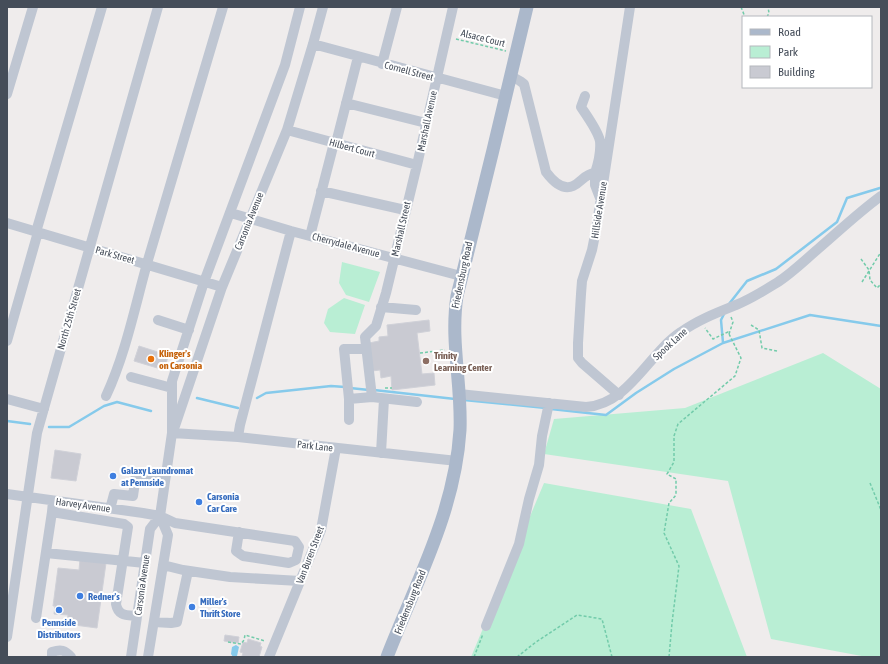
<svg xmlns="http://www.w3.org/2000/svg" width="888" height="664" font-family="'Asap Condensed',sans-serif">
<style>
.green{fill:#b9eed4}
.water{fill:#86caeb}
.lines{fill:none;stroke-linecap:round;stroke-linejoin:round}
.stream{stroke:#86caeb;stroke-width:2.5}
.building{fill:#c9cad2;stroke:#d0d1d8}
.path{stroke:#72cbaa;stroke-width:1.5;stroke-dasharray:3 2;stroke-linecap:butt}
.minor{stroke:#bfc6d2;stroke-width:10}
.major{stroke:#abb8cb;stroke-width:13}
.food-dot{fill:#e8710a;stroke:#fff;stroke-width:1.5}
.education-dot{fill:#8d6e63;stroke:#fff;stroke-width:1.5}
.shop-dot{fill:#3f7fe0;stroke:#fff;stroke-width:1.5}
.labels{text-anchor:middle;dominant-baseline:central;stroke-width:4;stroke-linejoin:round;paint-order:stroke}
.street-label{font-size:10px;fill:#454d59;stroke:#fff}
.food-label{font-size:10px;font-weight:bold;fill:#c56008;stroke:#fff;text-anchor:start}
.education-label{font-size:10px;font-weight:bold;fill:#785e54;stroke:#fff;text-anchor:start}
.shop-label{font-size:10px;font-weight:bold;fill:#366cbe;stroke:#fff;text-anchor:start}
</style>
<rect width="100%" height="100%" fill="#efecec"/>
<path class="green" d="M342,262L380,272L369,302L346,295L339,283Z
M344,298L365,305L355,334L330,332L324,323L328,309Z
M823,353L881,389V657H867L771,639L728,481L544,454L554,419L685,408Z
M544,483L691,509L747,657H471Z"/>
<path class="water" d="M236,645L239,647L237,656L233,657L231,654L232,647Z"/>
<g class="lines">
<path class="stream" d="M729,304L747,281L776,269L837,222L847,198L880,188
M723,343L810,315L881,326
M350,388L369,390
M374,390L455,399
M197,398L238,408
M257,398L266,393L331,386L345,387
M464,400L546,408
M551,409L606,415L636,393L674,369L723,343L721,320L724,314
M7,421L30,424
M49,427H69L104,406L117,402L151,411"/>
</g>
<path class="building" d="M429,320L430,331L417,333L422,374L434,373L435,385L392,390L391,376L381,378L380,370L372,371L369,343L379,341V337L388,336L387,325Z
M139,346L167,355L168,357L164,370L134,361Z
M55,450L81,454L76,481L51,478Z
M80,559L106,563L97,628L67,624L68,615L54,614L55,606H53L58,568L79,570Z
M225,635L239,637L238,643L224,641Z
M248,639L261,643L260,646L262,647L259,657H244L242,656L243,653L240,652L243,642L247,643Z"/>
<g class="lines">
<path class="path" d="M741,7L745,17
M767,17L769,13L768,7
M456,39L506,51
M861,259L869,270L870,280L877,288L881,284
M862,282L881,252
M751,325L759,330L762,348L777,351
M729,334L733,322L731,317
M420,353L445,350
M385,388H392
M870,483L881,510
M228,642L241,644L244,640L245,635L265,641
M474,657L483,634
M517,657L536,642L577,615L602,619L612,657
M669,657L672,623L679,566L664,533L669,503L676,495V479L667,474L674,462V436L678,424L735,376L741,358L728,332L713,339L705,328"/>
<path class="minor" d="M313,44L506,96
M382,64L397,7
M511,76L520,81L524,84L546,172C552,180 562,191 573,186C582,182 584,174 595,173V185L600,198
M7,94L33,7
M585,96L581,107C587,116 598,131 600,141C601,151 598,164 595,173
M346,103L426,123
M287,130L417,165
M336,143L358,57
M321,191L405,210
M231,213L291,231L461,276
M7,223L222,287
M36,232L102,7
M310,236L334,143
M381,307L416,310
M158,320L189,330
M7,341L38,232
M131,377L172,388
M459,394L586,407C629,404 648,354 681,332C698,320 716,313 736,305C751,299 765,290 778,282C793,272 805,260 818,249C839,231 859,212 881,196
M619,395L582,363L578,358V343L581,294L582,281L592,250L596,230L630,7
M106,396C126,353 135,306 148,260C173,176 198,91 223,7
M372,397L365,337L376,326L386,293L417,165L453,7
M7,399L44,409
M349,399L372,397L417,402
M349,420V399L344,349H366
M175,426L222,287L287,130L313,44L323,7
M172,433L238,437L457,461
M238,437L240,425L291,231
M381,453L384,399
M7,494L143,513L160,516L175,523L295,541L299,547L296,560L289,563L243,556L236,551L239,532
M53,501L52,512L124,524L128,527L116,604C118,616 126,615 137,616
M110,509L114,494L133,496L136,475H166
M46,553L145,563
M163,565L183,570L230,577L300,581
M36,618L52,512
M154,622L171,623L177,622L188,571
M486,626L519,544L529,499L539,465L542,436L549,403
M7,637L37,433L158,7
M52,657V652C61,649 65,650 71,657
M131,657L150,529L160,516L172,433V381L204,282L285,65L300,7
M148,657L168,535L160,516
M269,657L321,530L336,448"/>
<path class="major" d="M387,657C416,582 455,512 460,430C462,385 450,341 457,296L493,150L527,7"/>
</g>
<circle class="food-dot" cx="151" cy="359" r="4"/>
<circle class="education-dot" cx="426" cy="361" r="4"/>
<g class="shop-dot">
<circle cx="113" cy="476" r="4"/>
<circle cx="199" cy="502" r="4"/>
<circle cx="80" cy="596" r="4"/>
<circle cx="192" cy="607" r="4"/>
<circle cx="59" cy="610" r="4"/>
</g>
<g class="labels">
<g class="street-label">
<text transform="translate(483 38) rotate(14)">Alsace Court</text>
<text transform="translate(409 71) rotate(15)">Cornell Street</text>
<text transform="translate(427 121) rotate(-78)">Marshall Avenue</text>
<text transform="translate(352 148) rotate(15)">Hilbert Court</text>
<text transform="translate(599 210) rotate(-81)">Hillside Avenue</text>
<text transform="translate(249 221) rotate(-68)">Carsonia Avenue</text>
<text transform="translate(401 229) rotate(-77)">Marshall Street</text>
<text transform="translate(346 245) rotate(15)">Cherrydale Avenue</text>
<text transform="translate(115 255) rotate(16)">Park Street</text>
<text transform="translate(462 275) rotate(-78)">Friedensburg Road</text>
<text transform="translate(69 319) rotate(-74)">North 25th Street</text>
<text transform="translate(670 344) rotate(-42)">Spook Lane</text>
<text transform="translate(315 446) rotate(6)">Park Lane</text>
<text transform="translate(83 505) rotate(8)">Harvey Avenue</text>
<text transform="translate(310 555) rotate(-69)">Van Buren Street</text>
<text transform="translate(142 585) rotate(-82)">Carsonia Avenue</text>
<text transform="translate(410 602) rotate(-68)">Friedensburg Road</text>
</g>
<g class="food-label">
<text x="159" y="353">Klinger's<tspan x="159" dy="12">on Carsonia</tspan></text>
</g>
<g class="education-label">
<text x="434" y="355">Trinity<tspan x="434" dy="12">Learning Center</tspan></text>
</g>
<g class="shop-label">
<text x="121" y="470">Galaxy Laundromat<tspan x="121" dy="12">at Pennside</tspan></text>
<text x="207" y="496">Carsonia<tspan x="207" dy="12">Car Care</tspan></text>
<text x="88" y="596">Redner's</text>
<text x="200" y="601">Miller's<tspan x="200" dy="12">Thrift Store</tspan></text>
<text x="59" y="622" text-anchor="middle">Pennside<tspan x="59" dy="12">Distributors</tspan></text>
</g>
</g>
<rect width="888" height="664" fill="none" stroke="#454d59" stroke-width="16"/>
<rect x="742" y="16" width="130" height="72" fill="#ffffff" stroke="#b5b8bd"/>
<rect x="750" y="29" width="20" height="6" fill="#abb8cb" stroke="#b5b8bd"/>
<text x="778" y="36" font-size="12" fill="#454d59">Road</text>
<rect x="750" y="46" width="20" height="12" fill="#b9eed4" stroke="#b5b8bd"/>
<text x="778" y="56" font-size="12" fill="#454d59">Park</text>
<rect x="750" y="66" width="20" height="12" fill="#c9cad2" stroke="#b5b8bd"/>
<text x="778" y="76" font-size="12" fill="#454d59">Building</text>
</svg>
